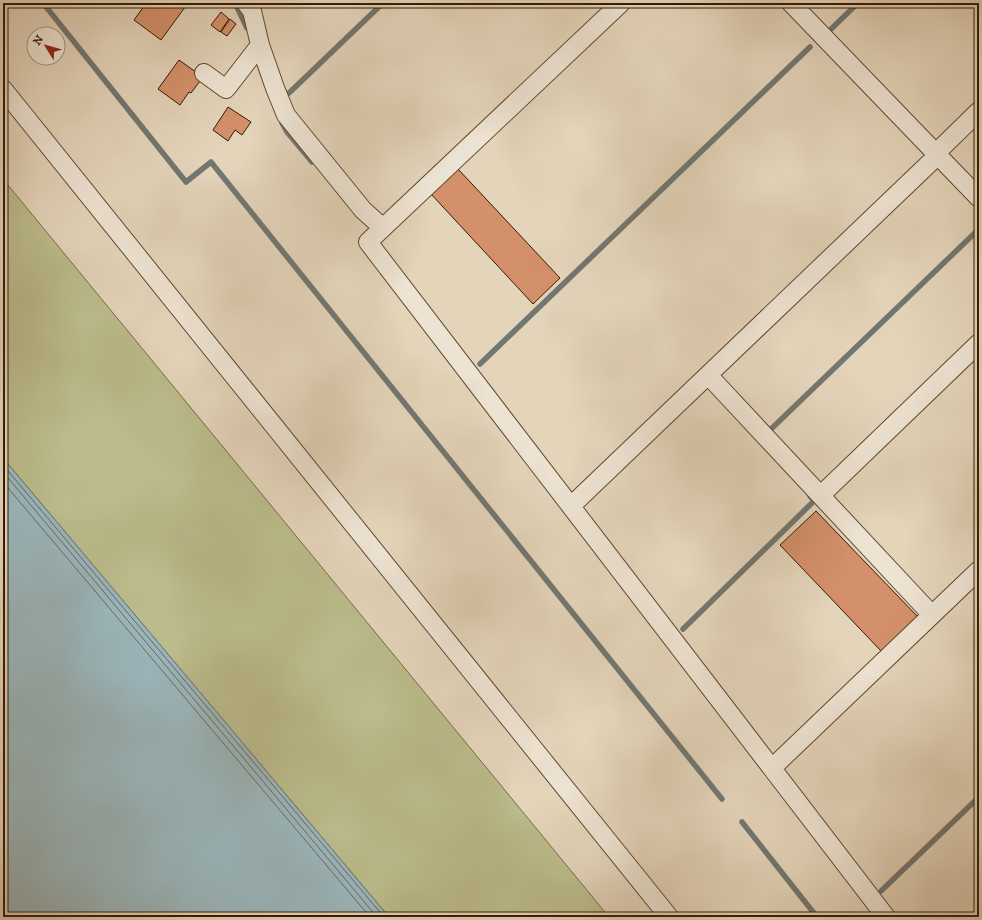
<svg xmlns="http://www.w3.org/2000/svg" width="982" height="920" font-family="'IM FELL DW Pica',serif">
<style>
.green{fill:#bbbb8b;stroke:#786a47}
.water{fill:#9ab5ba;stroke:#727771}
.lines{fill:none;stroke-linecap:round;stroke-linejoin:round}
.shore{stroke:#68685e;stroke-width:1}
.stream{stroke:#727771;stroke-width:5.5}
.building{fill:#d4906b;stroke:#351a03}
.minor-casing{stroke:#614831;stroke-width:20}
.minor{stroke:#ede3d2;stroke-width:18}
</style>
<rect width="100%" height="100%" fill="#e4d4ba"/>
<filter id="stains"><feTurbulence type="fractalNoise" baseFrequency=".005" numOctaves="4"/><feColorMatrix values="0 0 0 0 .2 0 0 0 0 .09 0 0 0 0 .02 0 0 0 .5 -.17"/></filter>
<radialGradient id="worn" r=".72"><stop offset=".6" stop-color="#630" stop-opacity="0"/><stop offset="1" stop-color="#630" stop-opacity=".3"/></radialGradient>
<path class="green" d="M3,179L609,917H389L3,458Z"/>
<path class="water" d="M3,458L389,917H3Z"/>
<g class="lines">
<path class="shore" d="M3,465L384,917
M3,472L377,917
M3,482L370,917"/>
<path class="stream" d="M43,3L186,182L211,162L722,799
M235,3L247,28
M829,31L858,3
M289,93L383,3
M282,123L287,132L312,162
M480,364L810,47
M769,431L979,229
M683,629L814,501L810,496
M742,822L817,917
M881,891L979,797"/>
</g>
<path class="building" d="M149,3H188L161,40L134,20L144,6L146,7Z
M221,12L229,19L220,32L211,25Z
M230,19L236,24L227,36L221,32Z
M179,60L203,77L191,93L189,92L180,105L158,89Z
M228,107L251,122L242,135L235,130L228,141L213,130Z
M458,169L560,278L533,304L431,194Z
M816,511L918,617L882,652L780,545Z"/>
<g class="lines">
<g class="minor-casing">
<path id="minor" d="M246,3L252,11L260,45L275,88L286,115L363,210L383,228
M621,3L368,242L886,917
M791,3L979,198
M204,73L226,89L260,45
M3,89L669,917
M936,153L979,111
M708,375L932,615
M821,495L979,343
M571,506L938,155
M772,768L979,570"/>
</g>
<use href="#minor" class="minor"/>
</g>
<rect width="982" height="920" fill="none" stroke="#e4d4ba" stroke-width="16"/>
<rect x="4" y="4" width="974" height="912" fill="none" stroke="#351a03" stroke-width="2"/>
<rect x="8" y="8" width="966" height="904" fill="none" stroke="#351a03"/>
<g transform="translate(46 46) rotate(307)"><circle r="19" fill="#ede3d2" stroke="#a3937f"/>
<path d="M0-3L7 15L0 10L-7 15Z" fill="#8f2418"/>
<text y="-6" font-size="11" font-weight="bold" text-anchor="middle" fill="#351a03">N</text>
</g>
<rect width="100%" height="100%" filter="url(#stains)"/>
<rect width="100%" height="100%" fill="url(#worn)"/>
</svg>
